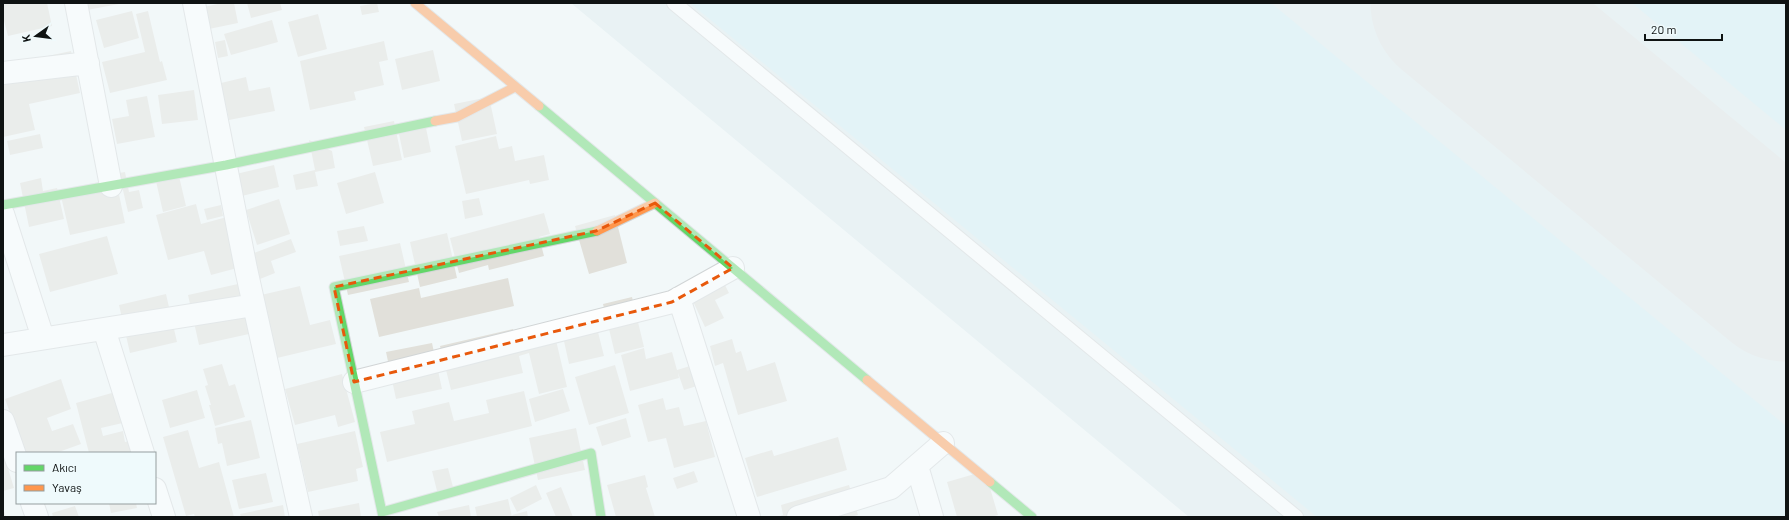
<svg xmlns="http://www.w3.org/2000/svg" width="1789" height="520" font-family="Barlow,sans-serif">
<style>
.built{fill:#ddebed}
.green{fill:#d1eef3}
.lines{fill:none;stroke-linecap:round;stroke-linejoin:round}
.runway{stroke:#dee2e2;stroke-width:173}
.building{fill:#e1e0da}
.lane-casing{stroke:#d1d5d6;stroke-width:16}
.street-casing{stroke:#d1d5d6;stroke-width:24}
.fast-casing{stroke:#d1d5d6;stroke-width:11}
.slow-casing{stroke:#d1d5d6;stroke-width:11}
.lane{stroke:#fdfefe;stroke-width:14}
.street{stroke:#fdfefe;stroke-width:22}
.fast{stroke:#63d668;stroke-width:9}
.slow{stroke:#ff974d;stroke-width:9}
.marked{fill:none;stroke:#e8590c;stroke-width:3;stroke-dasharray:8 5;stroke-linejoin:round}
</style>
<rect width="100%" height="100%" fill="#f2f8f9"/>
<path class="built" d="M571,3H1786V517H1189Z"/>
<path class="green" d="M690,3H1271L1786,426V517H1317Z
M1632,3H1786V130Z"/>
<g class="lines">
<path class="runway" d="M1457,3L1786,275"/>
</g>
<path class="building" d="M3,3H47L52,26L8,36L3,17Z
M86,3H119V4L87,10Z
M222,3H234L238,23L209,29L204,7Z
M247,3H280L282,10L251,18Z
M377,3L379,12L362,15L360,6Z
M132,11L139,38L104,48L96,20Z
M148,11L160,62L162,61L167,80L110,93L102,62L145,52L136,14Z
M318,14L327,49L298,57L288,22Z
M272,20L278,42L231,55L224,34Z
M225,40L228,56L218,58L215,42Z
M384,41L388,60L379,62L384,85L354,92L356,100L310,110L300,61Z
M433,50L440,81L402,90L395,59Z
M71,51L80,93L29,104L35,130L3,137V68L20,62Z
M246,77L249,91L270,87L275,111L229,120L221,83Z
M194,90L198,120L162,124L158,95Z
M147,96L155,137L117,144L112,119L129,116L126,100Z
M489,97L497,134L462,141L454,104Z
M394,121L402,160L373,166L364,127Z
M426,128L431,152L404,158L399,134Z
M40,134L43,148L10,155L7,141Z
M496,136L499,149L512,146L515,161L544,155L549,180L530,184L529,180L466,194L455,146Z
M309,140L332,151L335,168L315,172L318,186L296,190L293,175L315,170Z
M274,165L279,187L242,196L236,174Z
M125,172L129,192L139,190L143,208L128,212L119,173Z
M178,172L186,206L163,212L155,177Z
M375,172L384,203L346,214L337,183Z
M41,178L43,191L57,188L64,219L29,227L20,183Z
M116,180L125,223L70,235L60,192Z
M479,198L483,215L465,219L462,201Z
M279,199L290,234L257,245L246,210Z
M196,204L201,224L227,217L241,267L211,275L204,251L168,260L156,215Z
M221,205L223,216L207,220L204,209Z
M544,213L550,234L539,237L544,256L489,270L488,265L459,273L450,238Z
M615,215L627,263L589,274L575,226Z
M364,226L368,241L340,246L337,231Z
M447,233L457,278L420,287L410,242Z
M107,236L118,274L50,292L39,254Z
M291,239L296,252L271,261L275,273L260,279L251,254Z
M400,243L409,282L348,295L339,256Z
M508,278L514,306L379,337L370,299L419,288L421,298Z
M722,279L729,293L715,300L724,318L705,327L690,295Z
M238,284L249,334L199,345L188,295Z
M300,286L310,325L330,320L336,344L277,358L261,295Z
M166,294L177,342L130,353L119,305Z
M632,297L644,347L615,354L603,304Z
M594,316L604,356L569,364L560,323Z
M513,329L517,345L555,336L567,387L539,394L529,353L519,356L523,373L451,390L440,346Z
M732,339L736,353L741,351L747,371L775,362L787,401L738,415L723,363L715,366L710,346Z
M432,343L442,389L396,399L386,352Z
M644,348L646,359L672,352L677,370L690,366L697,386L684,390L678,373L679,378L630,391L621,355Z
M222,364L229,386L235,384L245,417L215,426L209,405H211L205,386L208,385L203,369Z
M615,365L629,413L589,425L575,377Z
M342,374L355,422L338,427L335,415L295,425L285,389Z
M61,379L71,409L47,418L52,431L73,424L81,444L56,453H23L24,451L5,399Z
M563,389L570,411L535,422L529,399Z
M197,390L205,418L170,428L162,400Z
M119,391L127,422L101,428L103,436L123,431L125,442L140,438L144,453H89L76,403Z
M524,391L532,426L387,462L380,432L415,424L412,411L449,402L454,421L489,413L486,400Z
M663,398L666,410L679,407L684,426L706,421L715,457L674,468L666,438L648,442L638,405Z
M626,418L631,437L602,446L596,427Z
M251,420L260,458L227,466L222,443L218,444L215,428Z
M576,428L585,470L538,480L529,438Z
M188,430L199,468L219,462L234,517H195L194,514L186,516L163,437Z
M355,431L363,467L356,469L358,481L308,492L297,444Z
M838,437L847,470L757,497L745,458L772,450L774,456Z
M3,452L14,488L3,491Z
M448,468L453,487L437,491L432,471Z
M694,471L698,482L677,489L673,478Z
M985,471L998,515L991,517H957L947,482Z
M266,473L273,502L239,509L232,480Z
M645,475L648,487L646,488L655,517H616L607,485Z
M536,485L542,499L517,512L510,498Z
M849,485L858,515L851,517H777L783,515L781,505Z
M561,487L573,517H556L546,493Z
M508,499L512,517H477L475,507Z
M109,503H136L137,508L111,513Z
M359,503L361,517H319L318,511Z
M283,505L285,517H241L240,514Z
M469,505L471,517H439L437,512Z
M75,506L79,517H53L52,513Z
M3,508L6,517H3Z
M527,511L528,517H513L512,515Z"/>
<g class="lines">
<g class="lane-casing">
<path id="lane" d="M674,3L1296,517"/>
</g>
<g class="street-casing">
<path id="street" d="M76,3L111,186
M194,3L246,269L301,517
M3,73L88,63
M3,214L43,338
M679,298L749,517
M104,329L143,453
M3,345L254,305
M354,382L672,302L733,268
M3,421L17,461
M917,466L932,517
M155,489L164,517
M32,503L37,517
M798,517L891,488L943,443"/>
</g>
<g class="fast-casing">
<path id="fast" d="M539,106L867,380
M3,205L226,165L435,121
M990,482L1032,517
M382,512L591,453L601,517
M383,517L334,287L597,231"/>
</g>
<g class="slow-casing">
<path id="slow" d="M415,3L539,106
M435,121L457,117L515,87
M597,231L655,203
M867,380L990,482"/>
</g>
<use href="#lane" class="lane"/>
<use href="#street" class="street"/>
<use href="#fast" class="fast"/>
<use href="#slow" class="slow"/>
</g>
<path d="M0 0H1789V520H0ZM655,203L733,268L672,302L354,382L334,287L596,231Z" fill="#f2f8f9" fill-opacity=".55" fill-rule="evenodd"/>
<path class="marked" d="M655,203L733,268L672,302L354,382L334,287L596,231Z"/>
<rect width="1789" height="520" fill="none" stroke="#0f1313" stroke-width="8"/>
<rect x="16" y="452" width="140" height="52" fill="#effafc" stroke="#959e9f"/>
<rect x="24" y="465" width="20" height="6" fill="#63d668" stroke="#959e9f"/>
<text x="52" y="472" font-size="12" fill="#0f1313">Akıcı</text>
<rect x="24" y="485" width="20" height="6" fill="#ff974d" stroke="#959e9f"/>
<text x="52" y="492" font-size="12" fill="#0f1313">Yavaş</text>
<g transform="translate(36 36) rotate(256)" stroke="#effafc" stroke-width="3" paint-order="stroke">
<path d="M0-3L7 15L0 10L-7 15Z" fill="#0f1313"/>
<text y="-6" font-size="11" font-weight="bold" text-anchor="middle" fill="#0f1313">K</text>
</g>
<path d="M1645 34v6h77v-6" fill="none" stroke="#0f1313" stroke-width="2"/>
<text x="1651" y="34" font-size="12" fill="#0f1313" stroke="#effafc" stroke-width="3" paint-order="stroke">20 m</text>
</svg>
